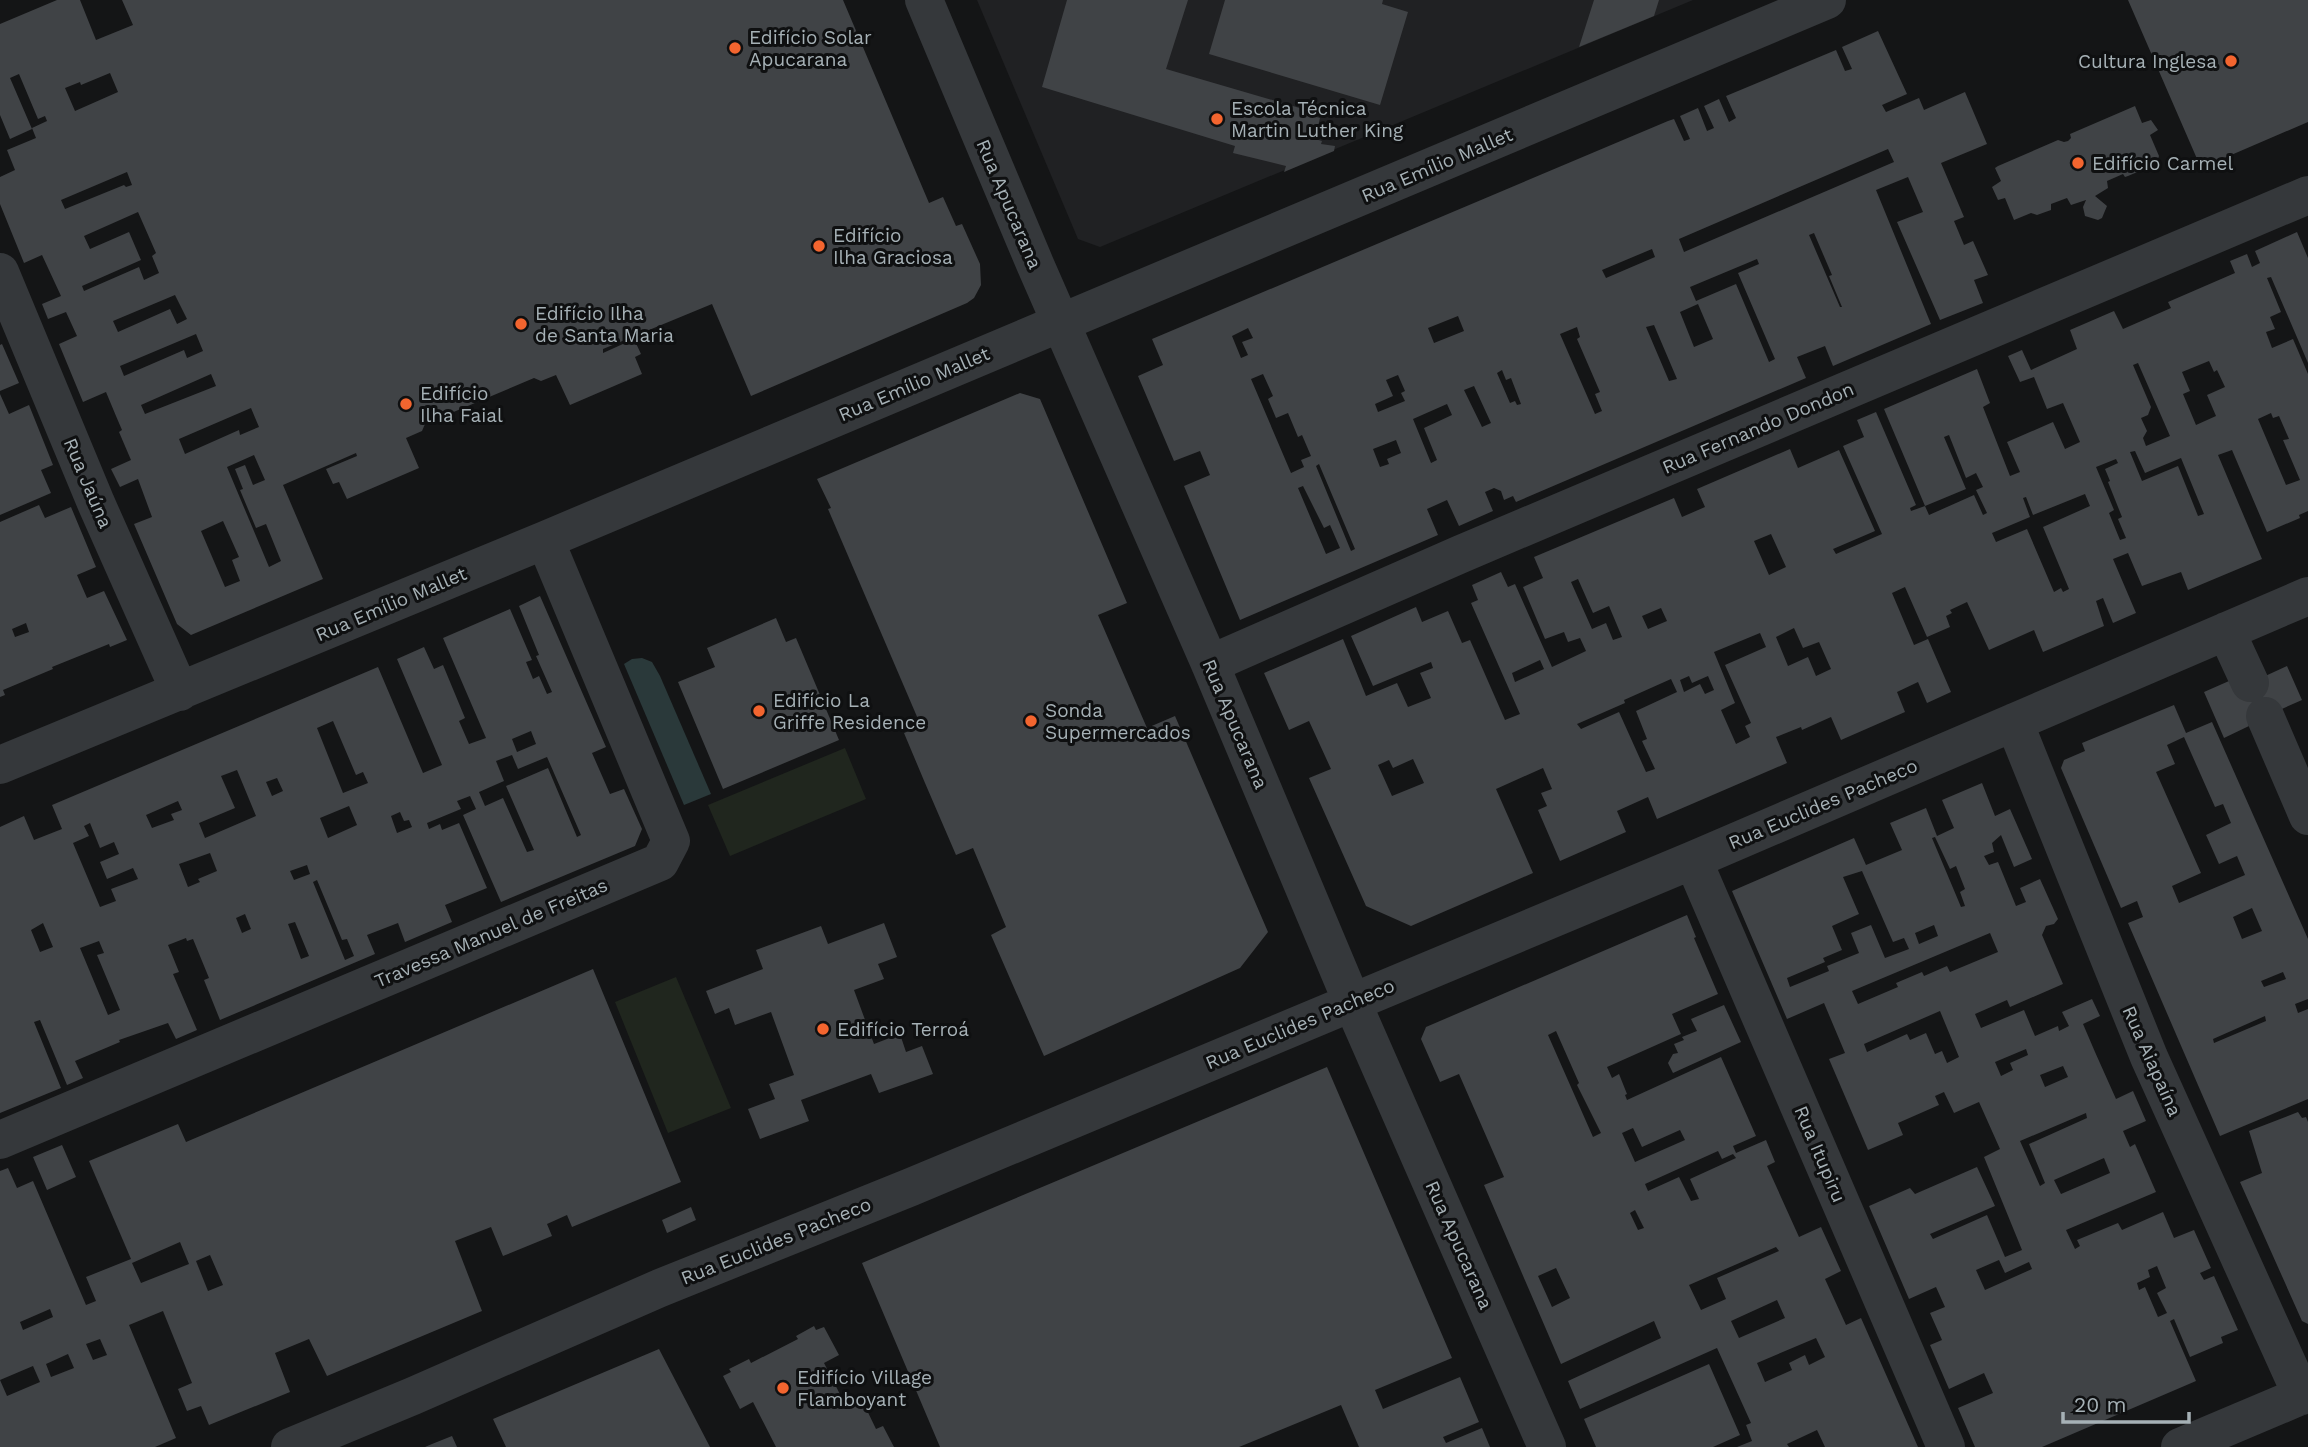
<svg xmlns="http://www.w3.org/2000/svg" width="2308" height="1447" font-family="'Work Sans',sans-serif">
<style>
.built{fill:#202123}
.green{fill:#20261e}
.water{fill:#2a393a}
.building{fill:#404346;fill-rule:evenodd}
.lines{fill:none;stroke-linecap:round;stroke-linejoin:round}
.minor{stroke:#35383b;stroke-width:38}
.poi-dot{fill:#f3652f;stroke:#0f1011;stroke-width:2.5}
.labels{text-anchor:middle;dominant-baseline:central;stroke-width:6;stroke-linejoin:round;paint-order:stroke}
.poi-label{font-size:19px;fill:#a6b1b6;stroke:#0f1011;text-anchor:start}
.street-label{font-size:19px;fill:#a6b1b6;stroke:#0f1011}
</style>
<rect width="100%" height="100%" fill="#141516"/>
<path class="built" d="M977,0H1693L1100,247L1078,239Z"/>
<path class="green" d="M845,748L866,799L730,856L708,805Z
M676,977L731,1108L668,1133L615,1002Z"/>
<path class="water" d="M642,658L652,662L660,676L711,794L684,805L624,664L632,659Z"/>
<path class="building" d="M57,0H80L96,40L133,25L122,0H843L929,203L943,197L956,226L962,224L980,264L981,285L974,298L967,303L751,396L712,304L603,349V353L634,339L641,354L635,357L642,374L570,405L556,375L541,381L534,378L425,424L422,431L406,438L419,468L347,499L339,482L333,484L326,469L357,456L356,453L283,485L323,579L191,635L177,624L134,524L152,517L138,479L120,487L111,469L131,460L119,432L122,430L116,416L106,392L83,402L59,344L77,336L66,312L48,319L42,304L61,296L42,255L24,263L0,204V177L15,170L7,150L36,138L32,128L47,121L45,116L38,119L19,74L10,78L32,129L10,139L0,115V24ZM110,73L118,92L75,111L65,88L80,82L81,85ZM127,172L132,185L126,187L124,185L65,209L61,200ZM138,212L156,253L152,256L159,273L144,280L139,267L84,291L82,286L141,260L129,232L90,249L84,236ZM175,295L187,319L177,324L170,309L118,332L113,321ZM196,334L203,351L187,358L184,350L124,376L120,366ZM211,374L216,386L145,414L141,405ZM251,408L259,427L240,435L239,430L185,454L179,439ZM254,455L265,480L253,485L245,465L235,469L243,489L240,490L256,528L266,524L281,561L269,567L227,467ZM223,521L239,557L232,560L240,581L225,587L201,531Z
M1067,0H1188L1166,69L1303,109L1302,113L1320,118L1315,139L1322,141L1321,144L1335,146L1334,151L1284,172L1286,166L1233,153L1235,146L1042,87Z
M1225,0H1383L1382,4L1408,12L1380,105L1209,54Z
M1594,0H1659L1654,16L1579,47Z
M2128,0H2308V122L2201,168Z
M1878,31L1907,94L1882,105L1886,112L1919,98L1924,110L1965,92L1987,144L1941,163L1964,217L1954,221L1964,245L1973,241L1988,275L1974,280L1983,303L1940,320L1897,222L1923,212L1908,177L1876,190L1931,324L1833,366L1825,346L1797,357L1806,378L1516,502L1513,496L1504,500L1501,491L1494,488L1485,492L1493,511L1459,526L1447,500L1427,509L1438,535L1240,620L1184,486L1210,475L1200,451L1174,461L1138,376L1163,365L1152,339L1668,121L1674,119L1684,141L1690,139L1680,116L1698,108L1707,131L1714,128L1704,106L1719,99L1729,122L1736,118L1726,96L1836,50L1845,71L1852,69L1842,47ZM1888,149L1894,162L1684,252L1679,239ZM1814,233L1832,275L1829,276L1842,307H1840L1809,235ZM1652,249L1655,257L1606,278L1602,270ZM1757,259L1759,264L1738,273L1775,359L1769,362L1736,284L1696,301L1690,287ZM1698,304L1713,339L1694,347L1680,312ZM1458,316L1464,331L1434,343L1428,328ZM1654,325L1677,379L1669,381L1646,327ZM1577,327L1580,337L1577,339L1600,392L1595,394L1602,411L1595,414L1560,334ZM1248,328L1253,338L1242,342L1248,355L1241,358L1232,336ZM1502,370L1506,380L1511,378L1521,404L1517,405L1515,401L1510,403L1497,373ZM1263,374L1273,396L1268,399L1276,418L1288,413L1298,437L1302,435L1311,456L1301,460L1304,467L1291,473L1251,379ZM1398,375L1405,391L1401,393L1405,401L1378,412L1375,404L1393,396L1386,380ZM1474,386L1491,423L1482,427L1464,390ZM1447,404L1452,415L1424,428L1437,460L1431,463L1413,419ZM1396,440L1401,453L1387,459L1389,464L1380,467L1373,449ZM1319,464L1355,549L1351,551L1316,466ZM1303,486L1324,528L1330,525L1340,548L1326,554L1298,488Z
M2135,106L2142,123L2151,120L2158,130L2150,135L2159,156L2158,159L2141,166L2142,170L2128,176L2125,177L2123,174L2107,181L2108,188L2095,196L2107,206L2102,218L2098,220L2085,216L2083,207L2086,200L2071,205L2067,198L2051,204V210L2037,215L2031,213L2014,220L2005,198L1998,200L1992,187L2001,181L1995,168L1998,166L2058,140L2064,142L2068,141L2071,138L2070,134Z
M2297,232L2308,258V363L2271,277L2267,278L2281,312L2270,317L2275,329L2266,332L2272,348L2293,339L2308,374V511L2299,515L2300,518L2267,532L2232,450L2218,455L2262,559L2188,590L2181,572L2142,586L2128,553L2113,559L2136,613L2113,623L2103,598L2096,601L2104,626L2043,652L2034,630L1989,650L1967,602L1950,610L1952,613L1946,616L1950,627L1927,637L1905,587L1892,593L1914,645L1928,639L1951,692L1927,703L1918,682L1897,692L1905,712L1841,740L1831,717L1802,730L1801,727L1776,737L1787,763L1657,819L1648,797L1617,811L1626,832L1560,861L1538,810L1547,806L1541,793L1552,789L1543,768L1496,789L1533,873L1411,926L1366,906L1309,778L1331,769L1309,721L1289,730L1264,673L1343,639L1366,696L1397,683L1408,707L1431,698L1420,673L1433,668L1431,662L1373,686L1351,636L1416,607L1422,622L1448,611L1462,643L1470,640L1505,720L1520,714L1471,603L1478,600L1472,585L1501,572L1508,587L1515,584L1552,667L1586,651L1580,638L1568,642L1564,632L1545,639L1523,587L1543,578L1534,557L1674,498L1682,517L1705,507L1697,489L1790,449L1798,468L1839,450L1875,531L1833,549L1836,554L1882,534L1843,446L1864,437L1857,420L1876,412L1916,505L1910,508L1911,511L1925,506L1929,515L1974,495L1983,515L1987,513L1976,490L1983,487L1976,473L1966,478L1949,435L1944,437L1966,489L1925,506L1884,409L1977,369L1990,403L1983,407L2010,476L2020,472L2007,442L2053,422L2065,449L2080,442L2063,403L2047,409L2034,377L2020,382L2008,356L2022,350L2031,370L2077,349L2070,330L2114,311L2123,329L2171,308L2168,302L2235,273L2230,261L2247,254L2252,267L2260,263L2255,251ZM2209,361L2214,372L2217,370L2225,387L2207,395L2216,416L2196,425L2183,394L2190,391L2182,372ZM2138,363L2170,436L2146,446L2143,438L2147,431L2141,418L2148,415L2151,407L2133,365ZM2271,413L2273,418L2279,416L2289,439L2283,440L2300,480L2286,485L2258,419ZM2135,451L2145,473L2181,458L2204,514L2198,516L2178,466L2142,481L2130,452ZM2116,459L2118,463L2105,469L2110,481L2108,482L2122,517L2118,519L2126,538L2120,540L2109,513L2114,510L2096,467ZM2085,494L2090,506L2043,527L2069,589L2063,592L2061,588L2054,592L2027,529L1996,542L1992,533L2030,517L2023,498L2026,497L2033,515ZM1771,534L1786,567L1769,575L1754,541ZM1578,579L1593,613L1609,606L1622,637L1613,640L1606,623L1592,629L1571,582ZM1661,608L1667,621L1648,629L1642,616ZM1794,628L1803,648L1819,642L1831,669L1816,676L1808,657L1788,666L1776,637ZM1760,633L1766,647L1725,665L1751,723L1745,726L1750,737L1736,744L1721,710L1735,703L1714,652ZM1540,660L1544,669L1515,682L1512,673ZM1689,676L1692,683L1708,676L1714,690L1705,694L1700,684L1684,692L1680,680ZM1671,679L1677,692L1636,711L1647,739L1642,741L1655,769L1646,772L1619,712L1581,729L1577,724L1625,703L1624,700ZM1413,759L1424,783L1392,796L1378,765L1389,760L1393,768Z
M2,344L19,383L0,391V345Z
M1020,393L1040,399L1127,603L1098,615L1147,728L1175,716L1268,932L1240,968L1044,1056L991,935L1006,927L973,848L956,855L925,783L904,733L921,726L828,509L831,508L817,479Z
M0,394L9,414L29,405L53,465L41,470L51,493L0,515Z
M39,505L45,518L71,507L96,567L77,575L87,598L104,591L127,640L110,647L109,644L52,667L53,669L3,690L5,695L0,697V522ZM26,623L29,632L15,637L12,629Z
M540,596L606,747L592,753L610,794L624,789L642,829L635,846L501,902L463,815L476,809L470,796L457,801L461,809L427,823L429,829L440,824L442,830L459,823L487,888L445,905L452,922L405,942L398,923L367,935L375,954L220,1020L204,980L209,978L193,939L187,941L186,938L168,945L179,972L173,974L197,1030L176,1039L168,1023L119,1040L120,1042L75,1061L83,1078L67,1085L40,1020L34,1022L61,1088L0,1113V827L24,816L34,840L62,829L52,805L378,667L423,773L442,765L397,659L424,647L434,669L443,665L465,718L459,721L469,744L486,738L443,638L510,609L532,660L526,662L533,679L539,676L547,694L552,692L536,656L539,655L519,606ZM333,721L356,775L363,772L368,783L343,793L317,728ZM531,731L536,744L517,752L512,739ZM512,755L518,769L547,757L581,835L577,837L548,768L506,786L534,850L527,852L503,798L485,806L479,792L504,781L496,761ZM237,770L256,816L205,838L199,823L235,808L221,776ZM277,778L283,791L272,796L266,782ZM178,801L182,810L171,814L174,820L152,828L146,815ZM349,806L357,825L328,838L320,818ZM400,812L404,821L409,820L412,827L397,833L391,816ZM90,823L100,848L114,842L119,854L100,862L107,879L133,868L138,879L111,889L116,901L100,907L73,843L89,836L84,826ZM210,853L217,871L198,879L200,882L188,887L179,864ZM307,865L310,874L294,880L290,871ZM317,880L342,940L347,939L354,956L345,960L313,882ZM245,914L251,929L242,933L236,918ZM295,922L309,956L301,959L288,924ZM43,923L53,947L40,952L31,930ZM99,941L104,953L97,955L120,1010L108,1015L80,948Z
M776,618L786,642L796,638L839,740L723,789L678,682L715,667L707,648Z
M2287,666L2302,700L2248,724L2249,726L2224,738L2204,692L2229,681L2250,683Z
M2174,705L2186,733L2212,722L2308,939V999L2295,1004L2298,1013L2308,1009V1099L2220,1136L2128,923L2143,917L2137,901L2121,908L2061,768L2064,760L2085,751L2082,743ZM2184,737L2215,807L2223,804L2231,823L2206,835L2219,864L2237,856L2245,875L2179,903L2172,886L2201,873L2156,772L2175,764L2167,745ZM2252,908L2262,931L2242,939L2233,917ZM2283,972L2286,979L2264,987L2261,981ZM2265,1016L2266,1021L2214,1043L2213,1039Z
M1982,783L1995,816L2010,809L2032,859L2014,867L2001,835L1992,843L1994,852L1984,856L1989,865L1998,862L2016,906L2026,902L2020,888L2040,879L2058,919L2054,924L2046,926L2042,935L2063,984L2010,1007L2007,1000L1975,1014L1981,1028L2024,1010L2035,1036L2058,1026L2059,1031L2069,1026L2062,1012L2092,999L2100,1016L2083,1024L2095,1052L2116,1099L2133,1091L2146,1121L2123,1131L2130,1147L2135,1144L2156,1192L2066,1230L2075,1249L2080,1246L2077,1240L2118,1223L2122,1230L2163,1212L2174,1238L2194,1230L2211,1268L2200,1273L2204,1280L2214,1276L2238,1330L2221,1337L2223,1343L2190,1357L2174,1319L2170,1321L2196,1381L2042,1447H1975L1958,1408L1993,1393L1984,1373L1949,1389L1930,1345L1942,1340L1930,1313L1945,1307L1936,1287L1909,1299L1869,1206L1910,1188L1915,1194L1977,1167L1995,1206L1930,1234L1933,1239L1987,1215L2005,1257L2022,1250L1984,1157L2000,1149L1979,1102L1954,1113L1944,1092L1935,1096L1939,1105L1898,1123L1903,1135L1868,1150L1829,1059L1845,1053L1824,1003L1787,1019L1732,891L1854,838L1866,865L1902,850L1890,823L1926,808L1937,836L1954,828L1942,800ZM1935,837L1950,869L1956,866L1965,889L1960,892L1965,906L1961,907L1932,838ZM1862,871L1893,942L1904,938L1909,949L1885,958L1871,925L1851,933L1859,953L1827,966L1829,971L1790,987L1787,978L1825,962L1823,958L1842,950L1832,926L1859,914L1843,877ZM1934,925L1938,936L1919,944L1915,933ZM1990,933L1998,952L1950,972L1947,966L1924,976L1922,972L1896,983L1898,987L1858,1004L1852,991ZM1940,1011L1959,1057L1947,1063L1942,1051L1935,1054L1926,1033L1910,1040L1907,1034L1867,1052L1864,1044ZM2026,1049L2028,1055L2010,1063L2013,1070L2001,1076L1995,1062ZM2063,1066L2068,1077L2045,1087L2040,1075ZM2086,1113L2087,1118L2029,1144L2045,1183L2040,1186L2020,1141ZM2104,1158L2110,1173L2061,1194L2054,1180ZM1999,1260L2005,1273L2029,1262L2032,1269L1985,1290L1976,1270ZM2157,1266L2166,1288L2157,1293L2167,1313L2158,1317L2145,1287L2139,1290L2137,1283L2150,1277L2148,1270Z
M1687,915L1696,937L1694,938L1718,994L1672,1014L1681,1034L1607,1067L1612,1078L1619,1074L1627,1094L1625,1095L1627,1100L1721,1057L1756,1136L1733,1146L1736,1153L1766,1140L1775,1162L1767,1166L1799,1237L1821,1227L1841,1271L1825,1279L1846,1325L1861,1318L1918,1447H1825L1817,1430L1787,1444L1789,1447H1737L1752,1441L1746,1425L1751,1423L1717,1348L1580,1409L1568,1381L1661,1338L1654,1321L1561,1364L1484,1185L1504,1177L1459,1074L1440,1082L1421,1039L1426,1027ZM1556,1031L1579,1083L1577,1085L1601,1133L1593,1137L1548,1035ZM1633,1128L1642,1147L1680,1130L1685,1140L1635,1162L1622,1133ZM1718,1151L1722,1159L1733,1154L1736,1158L1690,1179L1699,1199L1691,1201L1679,1177L1648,1191L1645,1184ZM1635,1210L1644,1228L1638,1230L1630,1213ZM1776,1247L1779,1251L1717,1278L1726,1299L1701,1310L1689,1285ZM1556,1268L1570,1298L1552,1307L1538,1276ZM1777,1300L1785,1318L1739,1338L1731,1321ZM1816,1338L1825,1357L1809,1365L1805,1355L1789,1363L1792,1370L1765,1382L1757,1363Z
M884,923L897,957L878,964L884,979L854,990L874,1044L900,1034L906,1052L922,1046L933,1074L879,1093L871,1074L801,1100L809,1121L760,1139L748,1109L775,1099L769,1084L794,1075L771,1012L735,1025L729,1008L715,1014L706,991L763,969L756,950L821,926L828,944Z
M593,969L681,1182L572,1227L567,1215L547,1224L552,1236L503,1256L491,1227L455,1241L482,1311L327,1376L309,1339L275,1353L290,1392L209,1425L201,1406L187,1411L178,1389L192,1383L163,1311L129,1325L176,1438L155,1447H0V1380L7,1396L40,1382L33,1366L0,1380V1171L8,1168L17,1188L33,1181L86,1305L96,1301L86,1277L131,1259L89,1161L178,1124L186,1142ZM180,1242L189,1264L141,1283L132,1263ZM210,1255L223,1285L208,1291L196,1261ZM50,1309L53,1317L23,1330L20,1322ZM100,1339L107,1355L93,1360L86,1344ZM68,1354L74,1368L51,1377L46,1364Z
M1724,1005L1741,1042L1673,1073L1668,1063L1673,1054L1678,1053L1674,1044L1684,1040L1682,1037L1697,1031L1691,1019Z
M1327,1067L1452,1358L1375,1390L1383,1409L1460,1377L1479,1422L1443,1437L1446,1443L1482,1428L1490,1447H1359L1341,1405L1239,1447H940L862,1263Z
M2298,1112L2302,1118L2306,1117L2308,1122V1324L2302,1321L2240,1182L2262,1173L2249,1131Z
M62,1145L76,1177L47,1190L33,1157Z
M691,1207L696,1220L667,1233L662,1220Z
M814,1326L816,1330L824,1327L839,1355L824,1363L847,1408L862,1400L876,1429L883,1426L894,1447H776L753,1402L740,1409L723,1376L731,1372L729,1369L749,1359L751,1363L798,1339L796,1336Z
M659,1349L710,1447H506L493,1419Z
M1709,1364L1740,1435L1713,1447H1596L1584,1419Z
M452,1436L457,1447H425L432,1444Z"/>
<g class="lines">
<path class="minor" d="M924,0L1035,264L1210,664L1352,1002L1547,1447
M0,272L96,503L180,692
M2226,631L2250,683
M1210,664L1461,554L2308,195
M2265,716L2308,816
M2014,722L2149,1057L2302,1396
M0,765L545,540L1827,0
M1693,860L1946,1447
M0,1140L660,862L671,841L545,540
M290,1447L413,1396L660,1288L911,1187L1693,860L2308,596
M2180,1447L2308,1393"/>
</g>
<g class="poi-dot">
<circle cx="735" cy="48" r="7"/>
<circle cx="2231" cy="61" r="7"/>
<circle cx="1217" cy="119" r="7"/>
<circle cx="2078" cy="163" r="7"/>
<circle cx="819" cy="246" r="7"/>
<circle cx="521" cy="324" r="7"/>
<circle cx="406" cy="404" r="7"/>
<circle cx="759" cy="711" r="7"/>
<circle cx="1031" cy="721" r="7"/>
<circle cx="823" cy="1029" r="7"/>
<circle cx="783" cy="1388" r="7"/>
</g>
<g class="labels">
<g class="poi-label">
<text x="749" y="37">Edifício Solar<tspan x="749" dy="22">Apucarana</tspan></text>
<text x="2217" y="61" text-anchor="end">Cultura Inglesa</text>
<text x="1231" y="108">Escola Técnica<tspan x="1231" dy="22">Martin Luther King</tspan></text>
<text x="2092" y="163">Edifício Carmel</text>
<text x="833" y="235">Edifício<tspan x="833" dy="22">Ilha Graciosa</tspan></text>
<text x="535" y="313">Edifício Ilha<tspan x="535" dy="22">de Santa Maria</tspan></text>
<text x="420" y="393">Edifício<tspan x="420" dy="22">Ilha Faial</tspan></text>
<text x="773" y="700">Edifício La<tspan x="773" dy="22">Griffe Residence</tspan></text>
<text x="1045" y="710">Sonda<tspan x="1045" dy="22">Supermercados</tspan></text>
<text x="837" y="1029">Edifício Terroá</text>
<text x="797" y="1377">Edifício Village<tspan x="797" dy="22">Flamboyant</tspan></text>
</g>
<g class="street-label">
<text transform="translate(1437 165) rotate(-23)">Rua Emílio Mallet</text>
<text transform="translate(1009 204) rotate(67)">Rua Apucarana</text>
<text transform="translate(914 384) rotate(-23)">Rua Emílio Mallet</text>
<text transform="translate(1758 428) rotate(-23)">Rua Fernando Dondon</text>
<text transform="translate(88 483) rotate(67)">Rua Jaúna</text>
<text transform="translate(391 604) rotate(-23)">Rua Emílio Mallet</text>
<text transform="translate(1235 724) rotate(67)">Rua Apucarana</text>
<text transform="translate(1823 804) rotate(-23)">Rua Euclides Pacheco</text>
<text transform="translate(491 933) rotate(-23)">Travessa Manuel de Freitas</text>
<text transform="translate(1300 1024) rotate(-23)">Rua Euclides Pacheco</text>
<text transform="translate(2152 1061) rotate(66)">Rua Aiapaína</text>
<text transform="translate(1820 1154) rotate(67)">Rua Itupiru</text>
<text transform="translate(776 1241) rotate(-22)">Rua Euclides Pacheco</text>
<text transform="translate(1459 1245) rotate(66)">Rua Apucarana</text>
</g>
</g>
<path d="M2063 1412v10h126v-10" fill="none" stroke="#a6b1b6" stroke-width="3.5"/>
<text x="2074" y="1412" font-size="21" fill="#a6b1b6" stroke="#0f1011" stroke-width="5" paint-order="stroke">20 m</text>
</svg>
